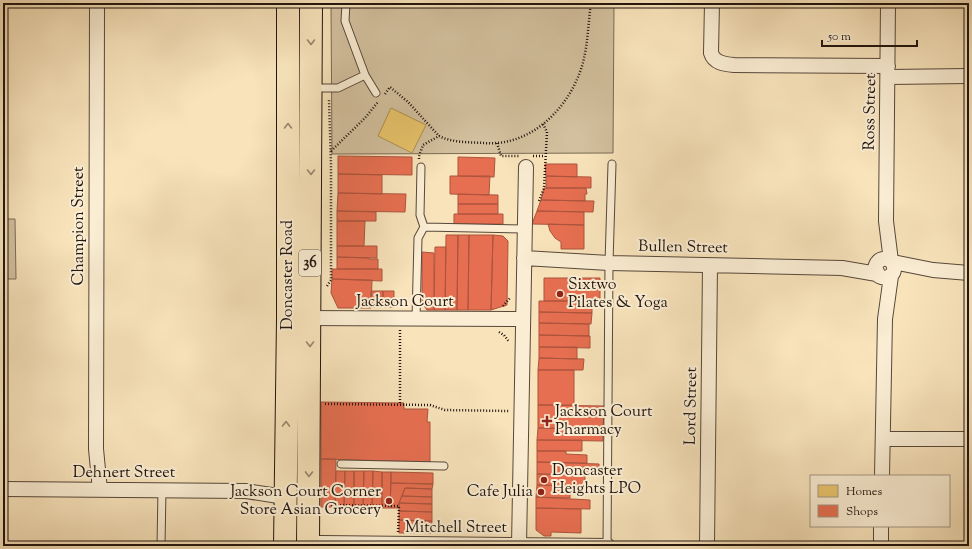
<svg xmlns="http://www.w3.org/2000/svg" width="972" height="549" font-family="'Sorts Mill Goudy',serif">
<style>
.green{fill:#d3c09e;stroke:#7a6a56}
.homes{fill:#e9c46a;stroke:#ad904f}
.shops{fill:#e76f51;stroke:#ac543d}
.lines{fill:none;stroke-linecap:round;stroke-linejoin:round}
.service-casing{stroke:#57483a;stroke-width:9}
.minor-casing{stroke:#57483a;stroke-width:16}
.primary-casing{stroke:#21150f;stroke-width:24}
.path{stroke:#21150f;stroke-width:2.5;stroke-dasharray:1 2;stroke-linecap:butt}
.service{stroke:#faedd3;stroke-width:7}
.minor{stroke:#faedd3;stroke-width:14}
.primary{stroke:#f8e3bb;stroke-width:22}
.oneway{stroke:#97866e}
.poi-dot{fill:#8f2418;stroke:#faedd3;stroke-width:1.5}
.labels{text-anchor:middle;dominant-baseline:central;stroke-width:4;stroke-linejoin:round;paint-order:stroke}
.shield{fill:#faedd3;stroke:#62564a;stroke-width:1}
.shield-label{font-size:15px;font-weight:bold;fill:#21150f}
.street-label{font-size:16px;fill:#21150f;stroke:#faedd3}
.poi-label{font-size:16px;fill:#21150f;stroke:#faedd3;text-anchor:start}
</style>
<rect width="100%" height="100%" fill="#f8e3bb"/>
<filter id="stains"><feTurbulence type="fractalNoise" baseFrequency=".005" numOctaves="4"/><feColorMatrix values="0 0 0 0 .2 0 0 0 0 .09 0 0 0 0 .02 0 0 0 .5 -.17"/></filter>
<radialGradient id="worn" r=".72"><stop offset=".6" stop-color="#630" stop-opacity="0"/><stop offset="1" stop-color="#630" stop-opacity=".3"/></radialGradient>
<path class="green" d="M331,3H614L613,153L332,154Z
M3,219H15L16,279H3Z"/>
<path class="homes" d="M391,108L426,125L412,153L378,136Z"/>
<path class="shops" d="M338,156L412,157V175L338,174Z
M458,157L495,158L494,177L458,176Z
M545,164H577V177L546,176Z
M338,174L382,175V194L338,193Z
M450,176H490L489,195L450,194Z
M546,176L591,177V188H546Z
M544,188H586L587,194H585V201L541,200Z
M338,193L406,194L405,212L337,211Z
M458,194L498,195V204H458Z
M541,200L594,201L593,212L537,211Z
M458,204H498V214H458Z
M337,211L376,212V221H337Z
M537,211L584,212V225L532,224Z
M454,214H503V224H454Z
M337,221H365L364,246H337Z
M548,224L584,225V249H561V242L555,238L550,231Z
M446,235H458L457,310H445Z
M458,235H469L468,310H457Z
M469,235H493L491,310H468Z
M493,235L503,236L508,241L507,305L491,310Z
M337,246H377V258L337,257Z
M435,247H446L445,310H434Z
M422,252L434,253V310H427L422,303Z
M337,257L369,258V259H378V269H337Z
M332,269H382V281L332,279Z
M544,278H600V301H544Z
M332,279L372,280L371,308H338L331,293Z
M371,291H383V307H371Z
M383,291H394V307H383Z
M539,301H592V313L539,312Z
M539,312L592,313L591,324L539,323Z
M539,323L589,324V336L539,335Z
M539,335L590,336V348L539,347Z
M539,347H577V359L539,358Z
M539,358L584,359L583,370H538Z
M538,370H574V405H538Z
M321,402L404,403V409H428L427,422H430V462L321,459Z
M538,405L604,406L603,429L538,428Z
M538,428L603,429V441L537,440Z
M537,440H582V451H537Z
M537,451H566V454L587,455V463L537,462Z
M321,459H336L335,507H321Z
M537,462L599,464V475L537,474Z
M336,471H345L344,507H335Z
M345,471H354V507H344Z
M354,471H364L363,507H354Z
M364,471H373L372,508L363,507Z
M373,471L382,472V508H372Z
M382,472H391L390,508H382Z
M391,472L433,473V484L391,483Z
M537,474L585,475V486L537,485Z
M391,483L433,484L432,489L405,488L399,503V508H390Z
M537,485L570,486V498L536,497Z
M405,488L432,489V497L402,496Z
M402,496L432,497V504L399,503Z
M536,497L590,500V509L536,508Z
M399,503L432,504V512L399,511Z
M536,508L581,509V533L551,532V536H544L536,530Z
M399,511L432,512V521L399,520Z
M399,520L432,521L431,533H399Z"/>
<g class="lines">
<g class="service-casing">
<path id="service" d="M346,3L345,21L365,75L376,93
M312,88H338L365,75
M421,167L420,215L424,227
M416,319L418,238L424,227L525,229
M341,464L444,466
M161,546L162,490
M607,546L609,263L612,164"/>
</g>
<g class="minor-casing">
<path id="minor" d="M97,3L96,449L100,490
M712,3L711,53C714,63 724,64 734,65L888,66
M888,3L886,221L891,261C899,270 890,282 879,276L875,268C877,260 883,256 891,261
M888,77L969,76
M524,258L609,263L842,268L877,274
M893,262L933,270L969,273
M302,318L523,319
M883,439H969
M882,476L885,319L891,276
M3,489L246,491L285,497
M519,545L526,167
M306,546L308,543H321L608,546
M707,546L710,266
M881,546V526"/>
</g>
<g class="primary-casing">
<path id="primary" d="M285,546L288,319V3
M308,546L311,3"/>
</g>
<path class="path" d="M385,94L390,87L408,102L439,136
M497,143L501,156H520
M331,151L365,118L378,102
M533,156H545
M419,159V156L423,145L439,136C453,143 469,142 484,143C530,147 569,109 582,66C588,46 588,24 591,3
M539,201L544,188L547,132L543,124
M327,286L331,280V164L329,100
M503,306L510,298
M400,330V404
M499,332L504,335L509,342
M325,404L430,405L445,410L509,411
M325,505L399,506L398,532"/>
<use href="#service" class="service"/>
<use href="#minor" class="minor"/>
<use href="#primary" class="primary"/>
</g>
<defs><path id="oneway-chevron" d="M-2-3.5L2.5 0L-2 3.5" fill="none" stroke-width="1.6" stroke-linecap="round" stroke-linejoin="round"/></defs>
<g class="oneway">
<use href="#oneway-chevron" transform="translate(311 42) rotate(90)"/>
<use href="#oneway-chevron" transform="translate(288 126) rotate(-90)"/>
<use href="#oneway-chevron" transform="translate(311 172) rotate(90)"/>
<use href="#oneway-chevron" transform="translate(310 344) rotate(90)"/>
<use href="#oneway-chevron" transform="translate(286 424) rotate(-89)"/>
<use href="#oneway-chevron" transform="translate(309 474) rotate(91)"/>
</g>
<g class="poi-dot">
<circle cx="560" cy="294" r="4"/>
<path d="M545 415h4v4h4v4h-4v4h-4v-4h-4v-4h4z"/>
<circle cx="544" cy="480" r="4"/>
<circle cx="541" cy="492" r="4"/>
<circle cx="389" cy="501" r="4"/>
</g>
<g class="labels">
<rect class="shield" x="299" y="250" width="22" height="26" rx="3"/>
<g class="shield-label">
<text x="310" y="263">36</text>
</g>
<g class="street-label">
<text transform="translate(871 112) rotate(-89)">Ross Street</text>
<text transform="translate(79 226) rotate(-90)">Champion Street</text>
<text transform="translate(683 248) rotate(1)">Bullen Street</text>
<text transform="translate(288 275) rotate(-90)">Doncaster Road</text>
<text x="405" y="302">Jackson Court</text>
<text transform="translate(692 406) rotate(-89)">Lord Street</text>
<text x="124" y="473">Dehnert Street</text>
<text x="456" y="528">Mitchell Street</text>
</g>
<g class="poi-label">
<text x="568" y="285">Sixtwo<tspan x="568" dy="18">Pilates &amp; Yoga</tspan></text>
<text x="555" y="412">Jackson Court<tspan x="555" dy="18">Pharmacy</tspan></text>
<text x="552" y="471">Doncaster<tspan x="552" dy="18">Heights LPO</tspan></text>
<text x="381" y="492" text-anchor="end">Jackson Court Corner<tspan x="381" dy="18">Store Asian Grocery</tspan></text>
<text x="533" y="492" text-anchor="end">Cafe Julia</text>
</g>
</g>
<rect width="972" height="549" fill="none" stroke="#f8e3bb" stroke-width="16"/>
<rect x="4" y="4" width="964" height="541" fill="none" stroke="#21150f" stroke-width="2"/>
<rect x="8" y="8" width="956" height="533" fill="none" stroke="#21150f"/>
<rect x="810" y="475" width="140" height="52" fill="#faedd3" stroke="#a39785"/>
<rect x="818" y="485" width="20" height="12" fill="#e9c46a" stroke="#a39785"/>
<text x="846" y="495" font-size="12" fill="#21150f">Homes</text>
<rect x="818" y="505" width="20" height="12" fill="#e76f51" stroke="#a39785"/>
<text x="846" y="515" font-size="12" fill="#21150f">Shops</text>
<path d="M822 40v6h95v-6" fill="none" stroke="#21150f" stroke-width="2"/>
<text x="828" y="40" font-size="12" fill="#21150f" stroke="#faedd3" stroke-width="3" paint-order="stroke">50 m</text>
<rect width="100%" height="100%" filter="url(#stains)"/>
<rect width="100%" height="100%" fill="url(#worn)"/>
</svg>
